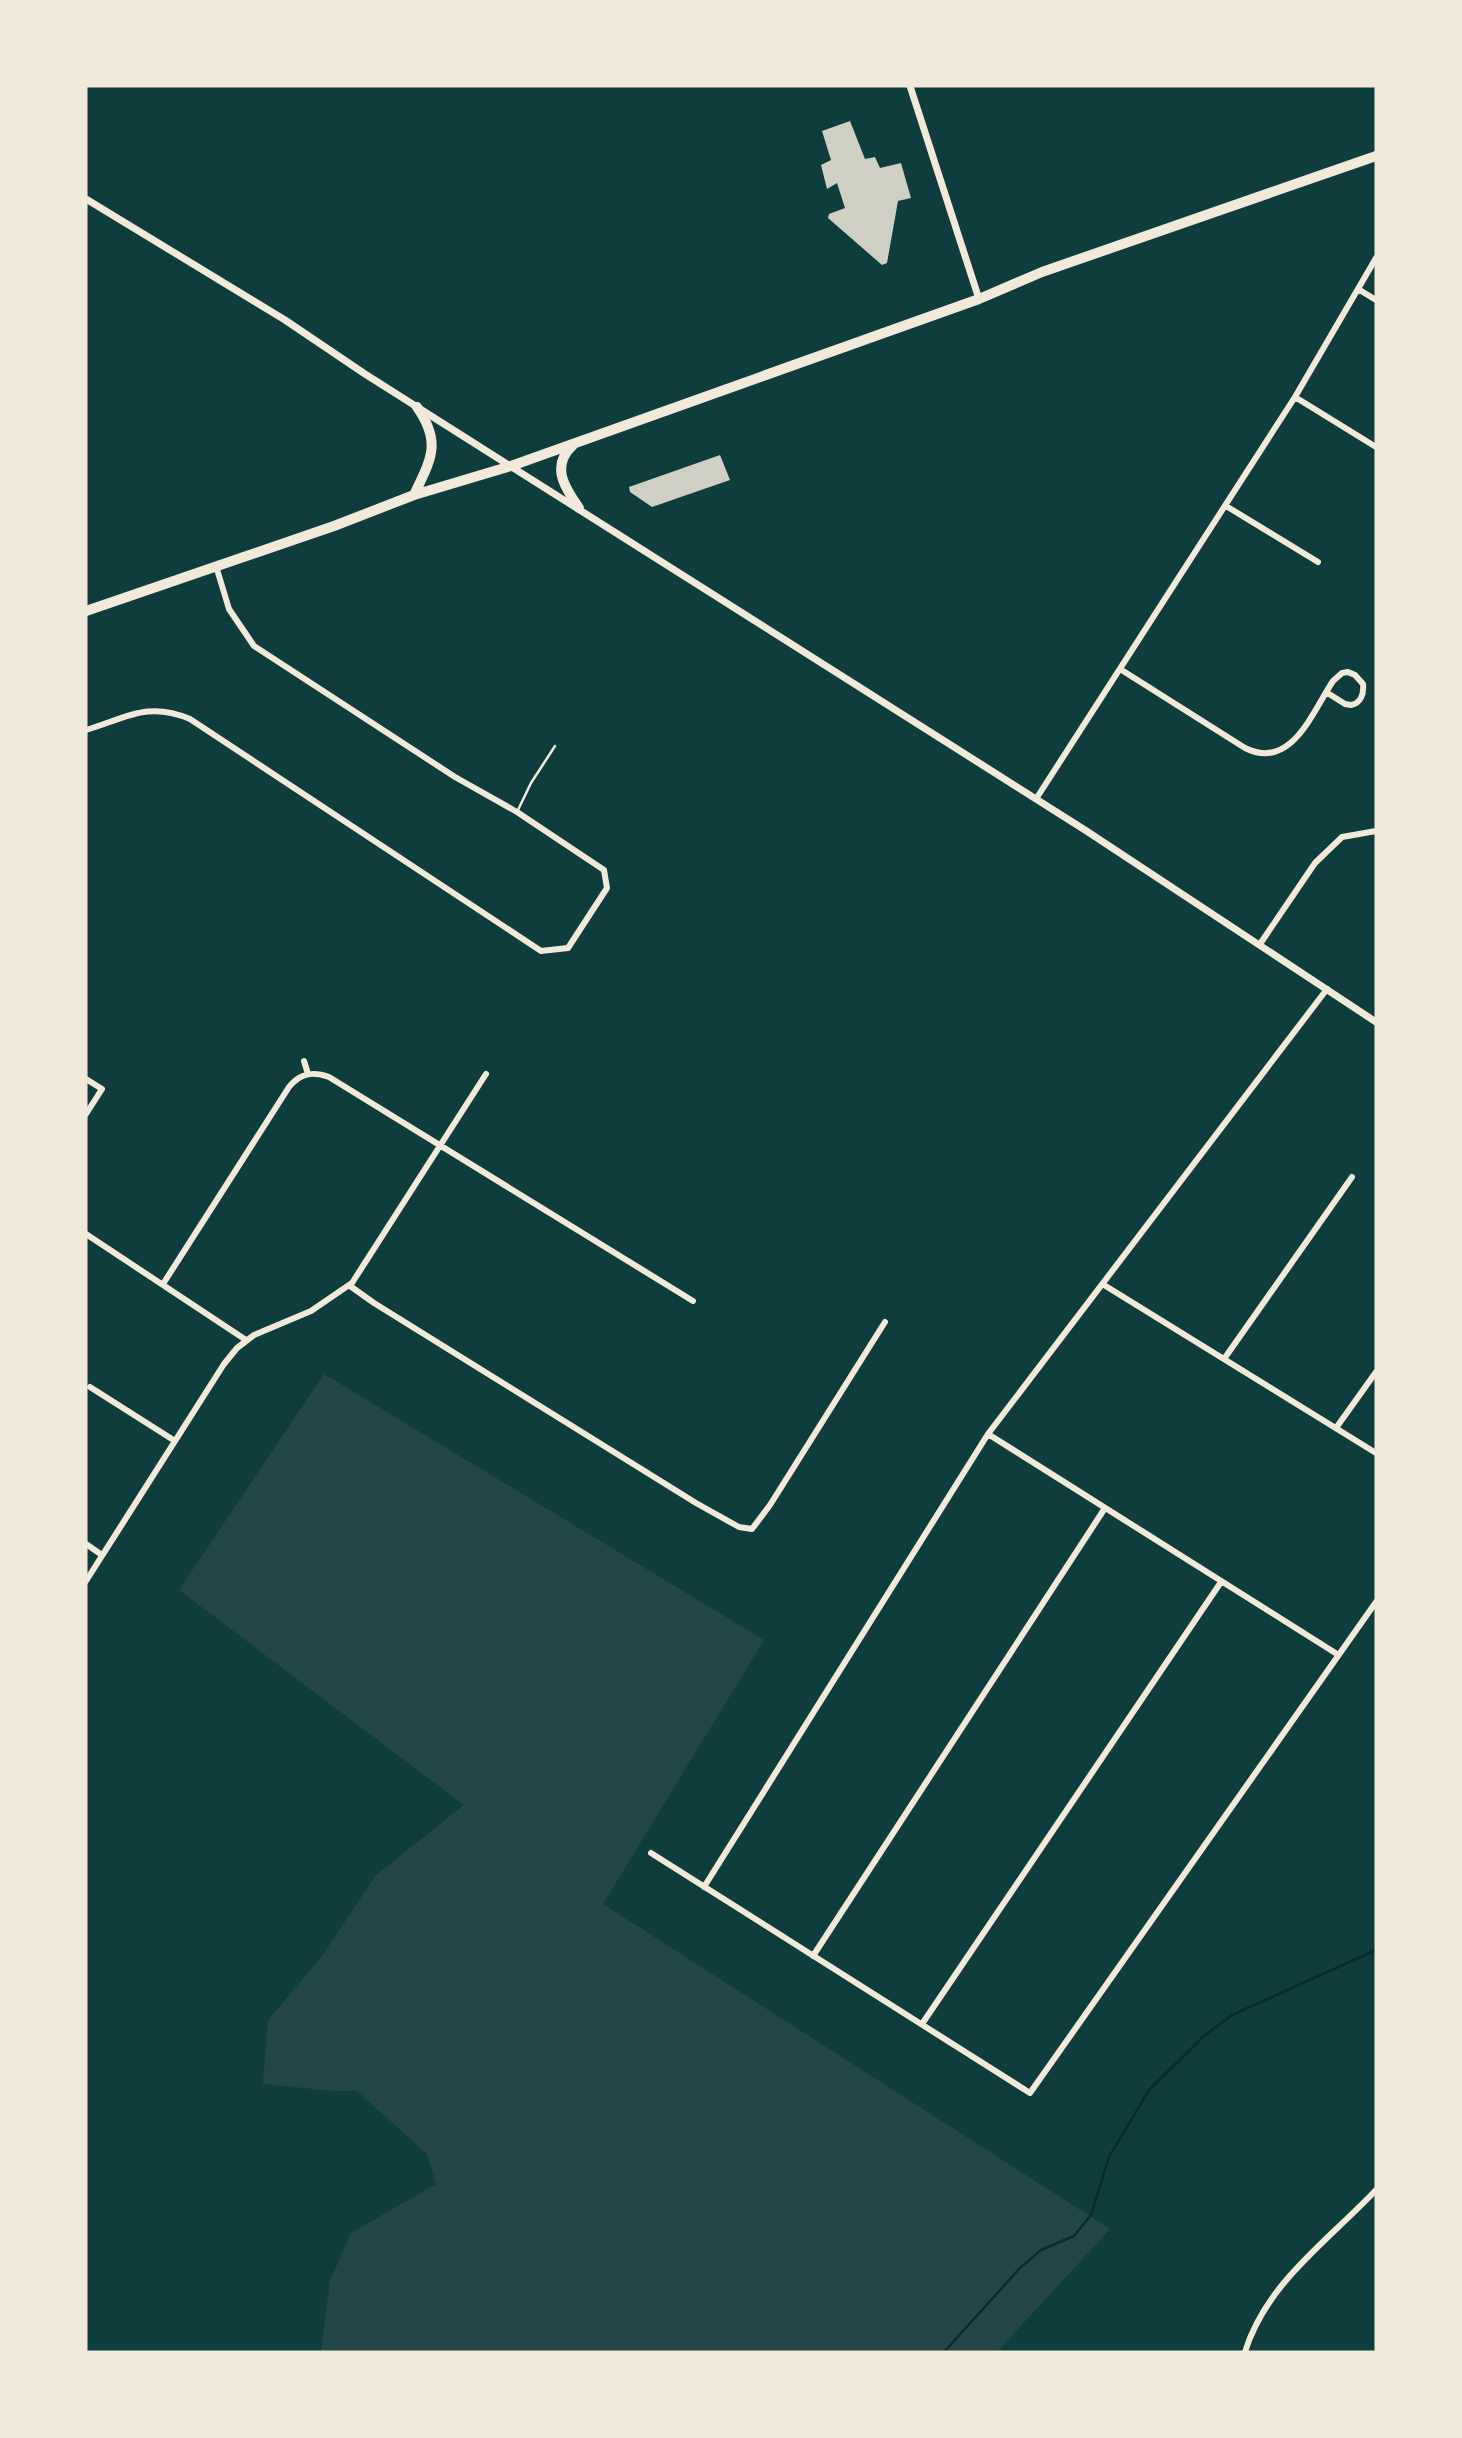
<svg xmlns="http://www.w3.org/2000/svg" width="1462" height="2438" font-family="Helvetica,sans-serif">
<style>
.green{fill:#244646}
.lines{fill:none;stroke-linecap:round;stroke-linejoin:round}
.stream{stroke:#0a2a2b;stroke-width:2.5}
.building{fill:#cfcfc3}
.service{stroke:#f1e9da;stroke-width:2.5}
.minor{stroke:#f1e9da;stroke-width:6}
.tertiary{stroke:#f1e9da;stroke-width:7}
.primary{stroke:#f1e9da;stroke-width:10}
</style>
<rect width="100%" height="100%" fill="#0f3d3e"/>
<path class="green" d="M324,1374L764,1640L603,1904L1110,2229L997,2352H321L330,2281L351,2233L436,2184L427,2154L357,2091H334L263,2084L268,2020L322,1956L376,1875L464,1805L179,1590Z"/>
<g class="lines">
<path class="stream" d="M944,2352L1020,2268L1041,2250L1074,2236L1091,2215L1109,2157L1149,2090L1204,2036L1232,2015L1376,1950"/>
</g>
<path class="building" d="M850,121L865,159L875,157L880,168L901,163L911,198L898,201L887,263L882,265L828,218L829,214L845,208L837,183L827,189L821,165L831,160L822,131Z
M720,455L730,480L652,507L630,492L629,487Z"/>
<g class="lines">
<path class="service" d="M517,812L531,783L555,746"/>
<path class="minor" d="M1358,289L1376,300
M1295,397L1376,447
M1226,506L1318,562
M1120,669L1245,748C1291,771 1312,713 1333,681L1342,673L1348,672L1355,675L1363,684C1364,694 1361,703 1351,705L1345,704L1326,692
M86,730C126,718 148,701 190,719L541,951L568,948L607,888L604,870L517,812L455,777L254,646L229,609L216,566
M1036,799L1295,397L1376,258
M1260,944L1315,863L1342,837L1376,831
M304,1061L308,1074
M86,1079L102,1089L86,1114
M86,1234L246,1340
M163,1284L289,1087C300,1073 313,1071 329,1077L693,1301
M1104,1285L1376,1453
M350,1286L374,1303L696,1503L739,1527L752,1529L770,1505L885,1322
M1224,1359L1352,1177
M90,1387L175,1441
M1336,1428L1376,1372
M988,1434L1337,1654
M86,1544L102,1555
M86,1581L224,1364L237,1348L254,1335L311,1311L352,1283L486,1074
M651,1853L1030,2093L1376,1602
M704,1887L988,1434L1327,989
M813,1956L1105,1508
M922,2024L1221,1582
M1245,2352C1266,2283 1329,2240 1376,2190"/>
<path class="tertiary" d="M910,86L979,299
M86,199L285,320L365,374L1085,830L1376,1022"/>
<path class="primary" d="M573,445C550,466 565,488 579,508
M414,495C431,459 442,443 417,407
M86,611L334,526L414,495L511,466L979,299L1042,272L1376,156"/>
</g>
<rect width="1462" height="2438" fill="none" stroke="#f1e9da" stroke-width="175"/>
</svg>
